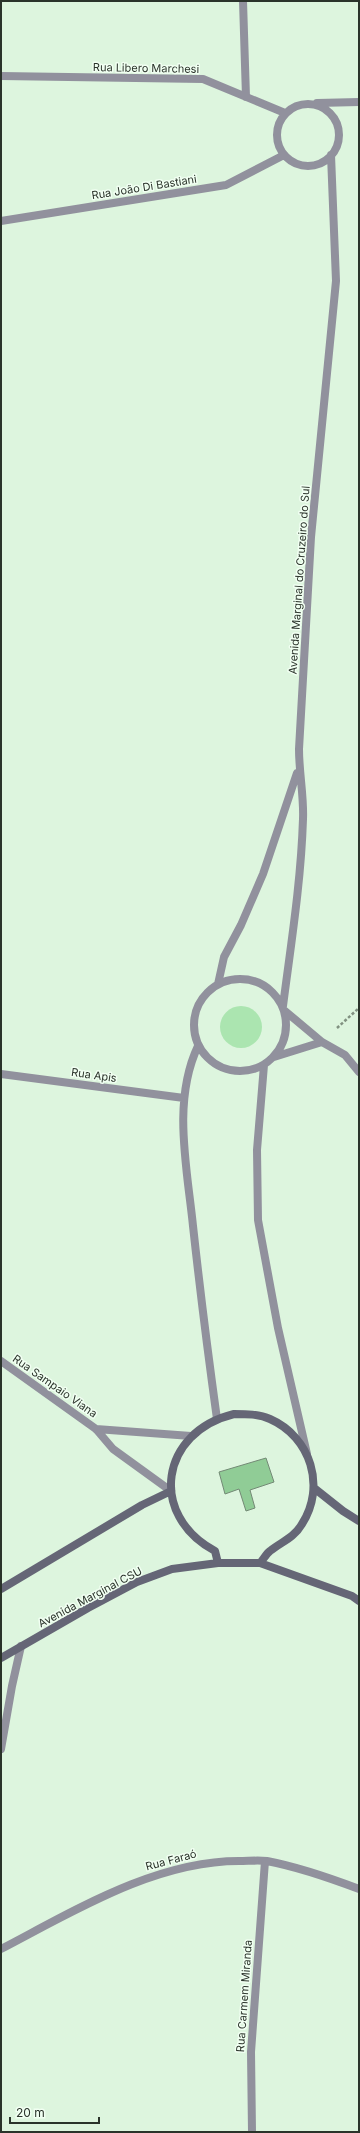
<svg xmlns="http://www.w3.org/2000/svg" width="360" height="2133" font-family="Inter,sans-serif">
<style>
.green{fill:#abe5b0}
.building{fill:#90cc96;stroke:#738975}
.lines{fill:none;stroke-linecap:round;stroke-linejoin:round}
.path{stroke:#819181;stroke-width:2.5;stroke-dasharray:3 2;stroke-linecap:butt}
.minor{stroke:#91919d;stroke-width:8}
.secondary{stroke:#656676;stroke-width:8}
.labels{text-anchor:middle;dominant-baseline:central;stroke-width:3;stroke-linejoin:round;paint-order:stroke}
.street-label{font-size:11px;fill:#2a332a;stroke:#f1fff2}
</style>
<rect width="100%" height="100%" fill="#ddf5de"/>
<path class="green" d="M220 1027a21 21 0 1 1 42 0a21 21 0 1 1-42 0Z"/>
<path class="building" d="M266,1458L274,1482L250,1490L255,1508L246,1511L239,1489L225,1494L219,1472Z"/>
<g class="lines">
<path class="path" d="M337,1028L359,1008"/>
<path class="minor" d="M243,1L246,97
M1,76L203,79L285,113
M317,103L359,102
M277 135a31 31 0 1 1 62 0a31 31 0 1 1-62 0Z
M1,221L226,185L284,155
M194 1025a46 46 0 1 1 92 0a46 46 0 1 1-92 0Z
M218,984L224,957L241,925L263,874L297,773
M283,1006C291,944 301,882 303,819C304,796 299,773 299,749L311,537L336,281L331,155
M285,1011L322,1042L345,1055L359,1072
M198,1046C172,1101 187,1167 193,1226C200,1290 208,1354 217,1419
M274,1057L322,1042
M264,1065L257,1150L258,1220L278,1328L307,1454
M1,1074L184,1098
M1,1361L96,1429L113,1449L171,1491
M96,1429L191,1436
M1,1749L12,1686L21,1646
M1,1949C74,1911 155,1861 239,1861C248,1861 258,1860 267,1861C298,1867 330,1878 359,1889
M252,2132L251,2052L265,1861"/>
<path class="secondary" d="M234,1414C246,1414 259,1414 270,1419C311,1437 326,1487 302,1524C294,1538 281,1542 270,1551C266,1554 263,1560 260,1563H218L215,1551C148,1515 160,1432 234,1414Z
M314,1488L343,1511L359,1521
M260,1563L352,1596L359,1601
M1,1589L142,1505L171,1491
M1,1658L88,1608L137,1582L172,1569L218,1563"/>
</g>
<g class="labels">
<g class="street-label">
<text transform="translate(146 68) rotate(1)">Rua Libero Marchesi</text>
<text transform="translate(144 187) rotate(-9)">Rua João Di Bastiani</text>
<text transform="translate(299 580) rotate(-86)">Avenida Marginal do Cruzeiro do Sul</text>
<text transform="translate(94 1075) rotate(8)">Rua Apis</text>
<text transform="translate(55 1386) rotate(35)">Rua Sampaio Viana</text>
<text transform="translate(90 1597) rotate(-28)">Avenida Marginal CSU</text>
<text transform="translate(171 1860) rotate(-15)">Rua Faraó</text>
<text transform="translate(244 1996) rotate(-86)">Rua Carmem Miranda</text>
</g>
</g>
<rect width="360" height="2133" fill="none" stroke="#2a332a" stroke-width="4"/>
<path d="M10 2117v6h89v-6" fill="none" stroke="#2a332a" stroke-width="2"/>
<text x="16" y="2117" font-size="12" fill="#2a332a" stroke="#f1fff2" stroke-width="3" paint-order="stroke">20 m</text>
</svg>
